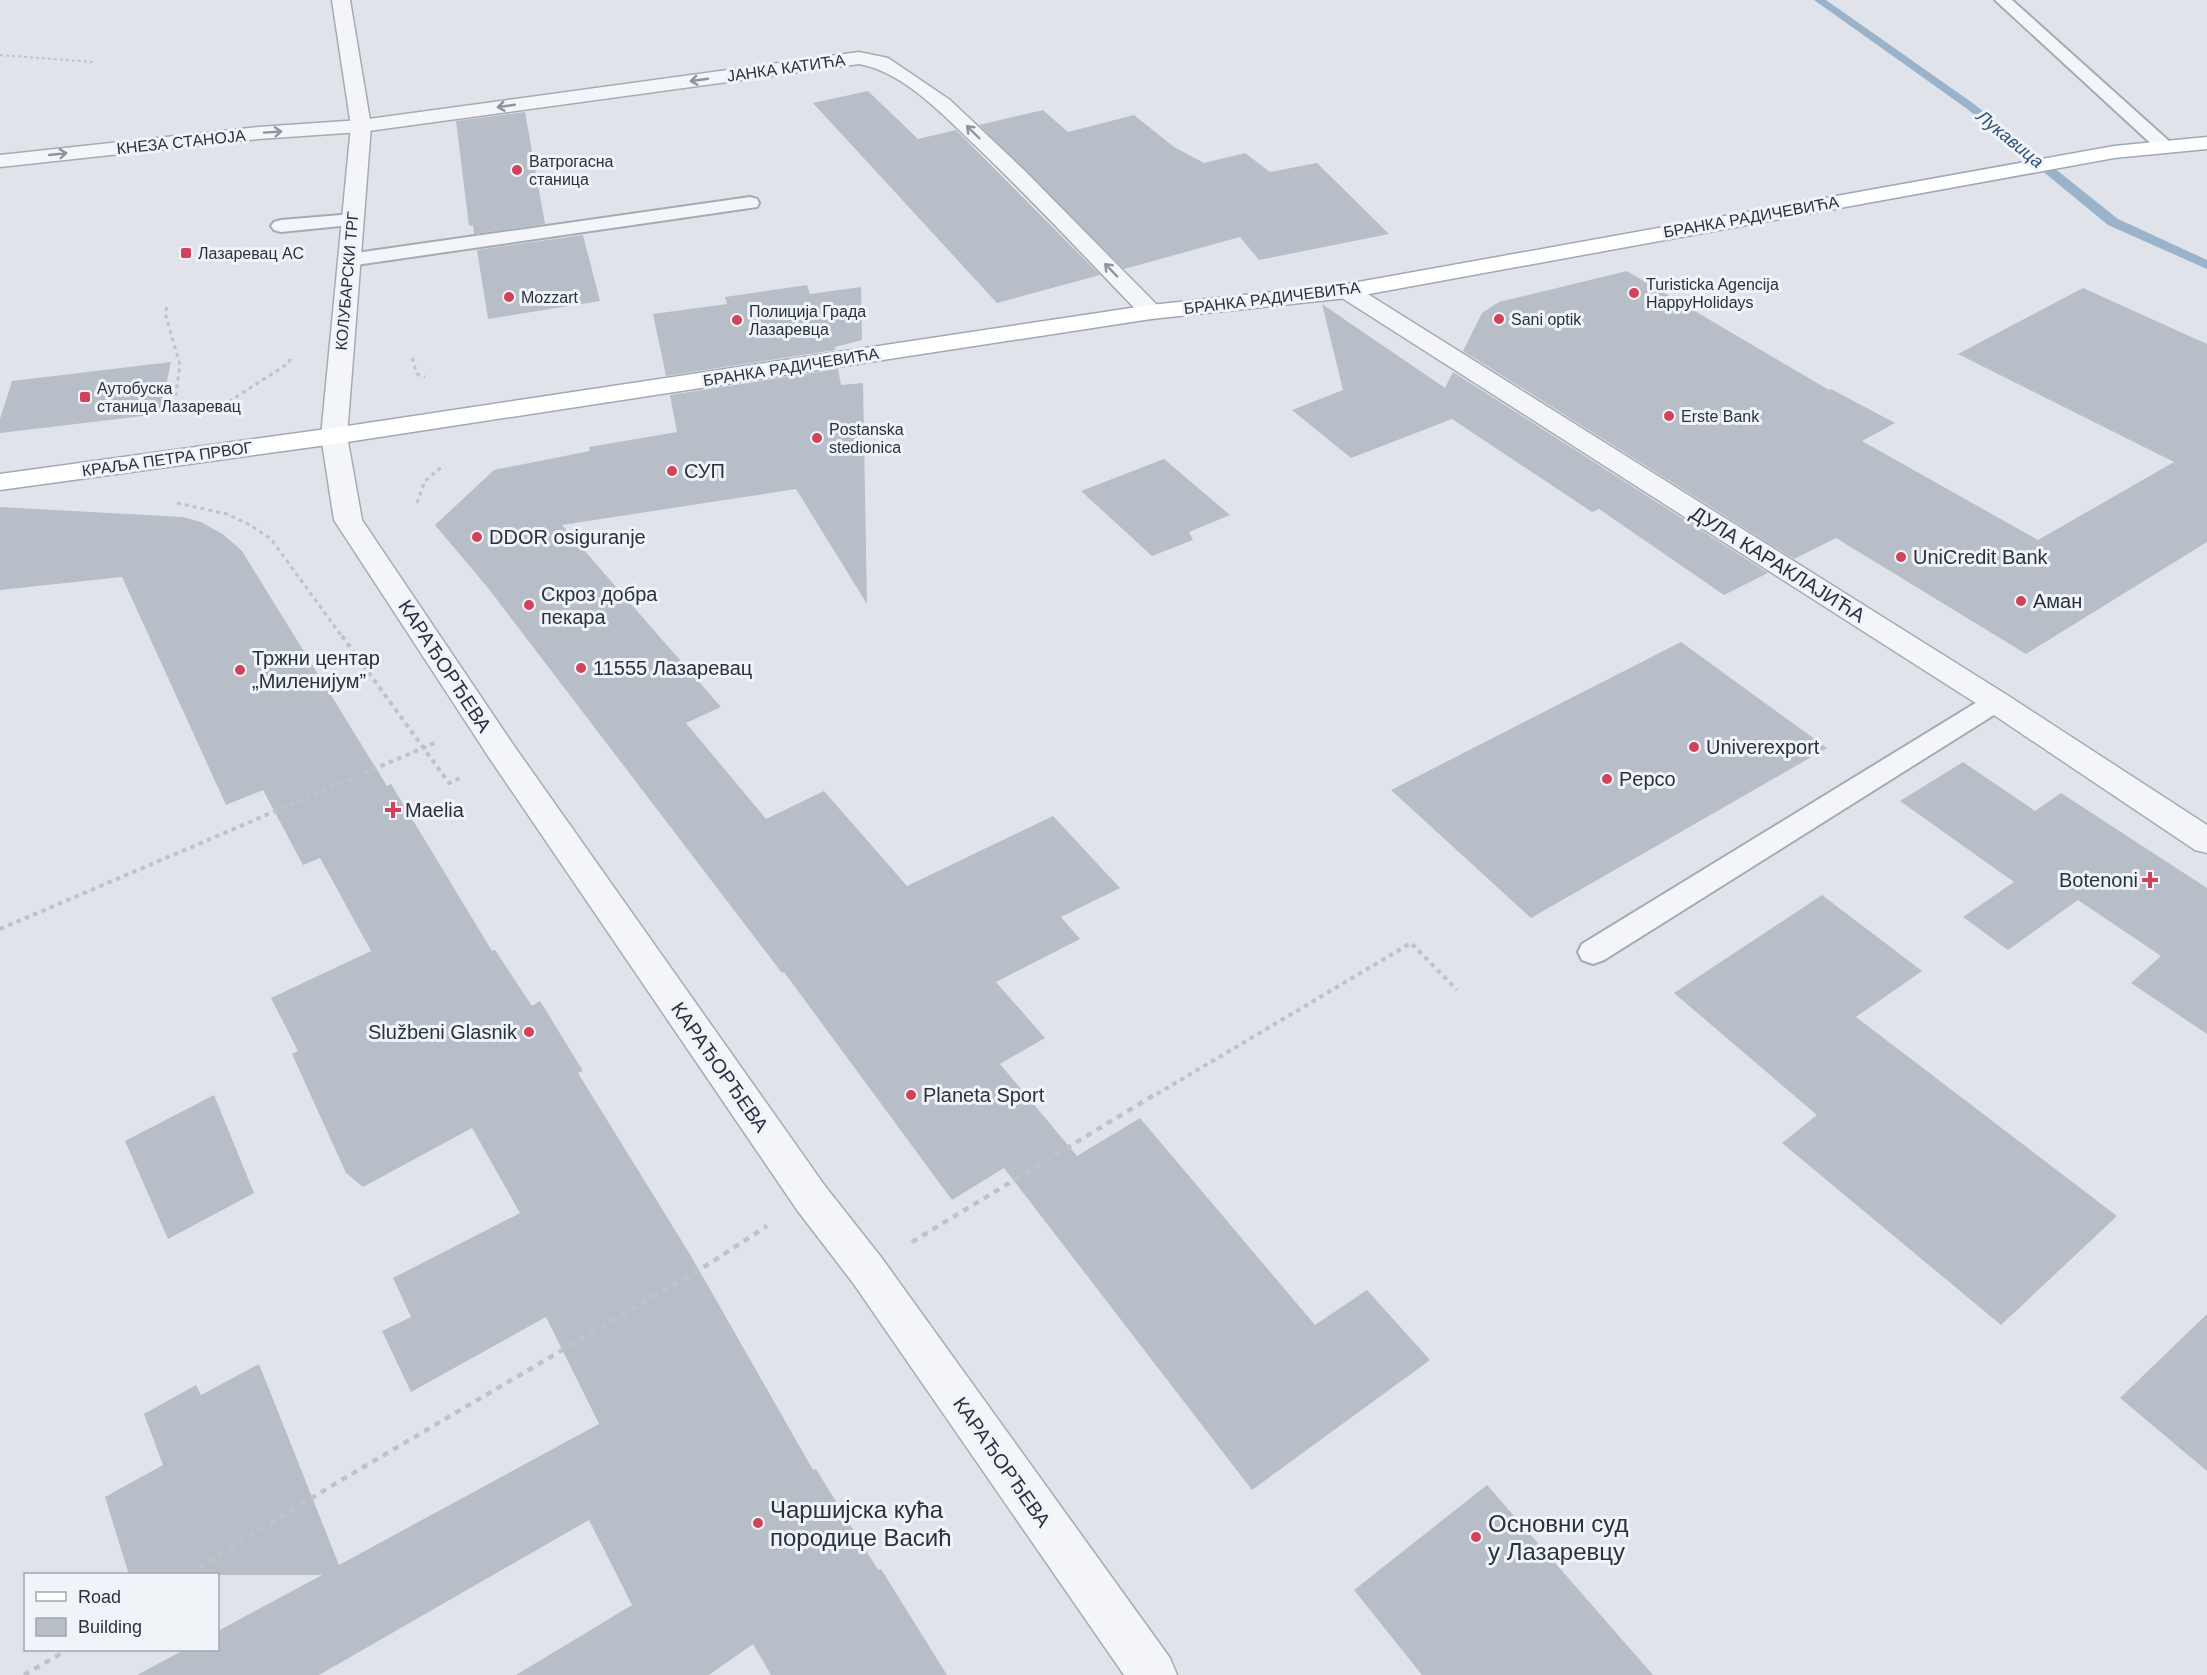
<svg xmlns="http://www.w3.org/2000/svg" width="2207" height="1675" font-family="Arial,sans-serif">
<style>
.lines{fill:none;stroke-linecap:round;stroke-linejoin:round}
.stream{fill:#9ab3cb;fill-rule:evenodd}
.building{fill:#b7bec7}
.service-casing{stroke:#a5abb4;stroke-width:4}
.pedestrian-casing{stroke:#a5abb4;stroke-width:3}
.minor-casing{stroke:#a5abb4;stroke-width:3}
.tertiary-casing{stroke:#a5abb4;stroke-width:3}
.primary-casing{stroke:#9fa9b6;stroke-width:3}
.path-far3{stroke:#bec2c9;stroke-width:2;stroke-dasharray:3 3;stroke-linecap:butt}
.path-far2{stroke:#bec2c9;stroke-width:3;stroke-dasharray:4 4;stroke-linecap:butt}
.path-far1{stroke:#bec2c9;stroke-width:4;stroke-dasharray:4.5 4.5;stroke-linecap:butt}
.path{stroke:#bec2c9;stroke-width:4.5;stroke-dasharray:6 6;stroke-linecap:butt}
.service{fill:#f3f5f8;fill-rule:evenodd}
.pedestrian{fill:#f3f5f8;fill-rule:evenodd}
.minor{fill:#f3f5f8;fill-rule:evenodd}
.tertiary{fill:#f3f5f8;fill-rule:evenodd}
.primary{fill:#fff;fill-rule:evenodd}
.oneway{stroke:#8e949d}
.poi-dot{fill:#d3425b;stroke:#f0f3f7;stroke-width:2}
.labels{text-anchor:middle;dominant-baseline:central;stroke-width:6;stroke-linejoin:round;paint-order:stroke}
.far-street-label{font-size:16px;fill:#283242;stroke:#f0f3f7}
.far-poi-label{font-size:16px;fill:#283242;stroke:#f0f3f7;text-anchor:start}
.far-water-label{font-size:18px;font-style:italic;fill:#315277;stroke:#f0f3f7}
.poi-label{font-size:20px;fill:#283242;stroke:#f0f3f7;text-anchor:start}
.street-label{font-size:20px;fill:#283242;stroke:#f0f3f7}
.near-poi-label{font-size:24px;fill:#283242;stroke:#f0f3f7;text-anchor:start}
</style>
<rect width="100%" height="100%" fill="#e0e4ea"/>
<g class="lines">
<path class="stream" d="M1814,0H1826L1974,104L2118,219L2207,260V269L2108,225L1966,108Z"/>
</g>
<path class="building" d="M868,91L918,139L956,130L1100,275L997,303L813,103Z
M1043,110L1068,132L1134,115L1174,147L1204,163L1245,153L1270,172L1317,163L1389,234L1259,260L1240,237L1124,269L979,125Z
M525,112L545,224L474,234L473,225L469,226L456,121Z
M583,235L600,301L488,319L477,250Z
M1627,271L1829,390L1831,389L1895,423L1862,441L2038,540L2174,462L1958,354L2083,288L2207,344V542L2026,654L1836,538L1794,559L1463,351L1482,313L1499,302Z
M807,285L810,294L861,287L862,340L835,347V350L666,376L653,314L727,304L725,297Z
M1322,304L1445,388L1453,372L1768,573L1724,595L1599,509L1592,512L1452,419L1351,458L1292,410L1343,390Z
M171,362L160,414L0,433V419L12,381Z
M838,369L841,385L863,383L867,604L796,489L562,525L721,707L686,723L766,819L824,791L907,886L1053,816L1120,888L1061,917L1080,939L996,982L1045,1038L1000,1064L1077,1156L1140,1118L1315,1325L1367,1290L1430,1360L1252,1490L1004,1168L952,1200L784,972L782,973L488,588L435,525L494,470L590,451L589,447L677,432L670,395Z
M1164,459L1230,515L1189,532L1193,540L1152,556L1081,491Z
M0,507L183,517L201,522L224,535L242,551L387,786L391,784L492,951L495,950L532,1006L540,1001L583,1071L578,1073L691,1256L813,1470L816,1469L878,1570L881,1569L947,1675H771L753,1644L709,1675H516L632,1605L589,1520L319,1675H137L184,1650H218V1631L322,1575H129L105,1497L163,1465L144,1414L196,1385L201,1395L259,1364L339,1565L599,1424L546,1317L411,1392L382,1331L411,1317L393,1278L520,1213L472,1128L363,1187L346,1173L292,1054L298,1051L271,998L371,951L320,858L303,865L263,790L226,805L122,577L0,590Z
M1681,642L1827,748L1531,918L1391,790Z
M1963,762L2035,811L2061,793L2207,888V1034L2131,983L2161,956L2078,900L2008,950L1963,917L2014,882L1900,801Z
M1822,895L1922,971L1856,1017L2117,1216L2001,1325L1782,1143L1817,1115L1674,993Z
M214,1095L254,1193L168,1239L125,1141Z
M2207,1314V1471L2120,1398Z
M1487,1485L1653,1675H1422L1354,1590Z"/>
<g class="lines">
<g class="service-casing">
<path id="service" d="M1995,0H2012L2170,142L2173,146L2170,150H2158Z
M750,197L757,199L759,203L757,207L349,266L342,264L339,260L342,256L349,254Z
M353,214L360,216L362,220L360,224L281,232L274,230L271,226L274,222L281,220Z
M1996,693L2005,696L2009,702L2005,708L1604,960L1593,964L1582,960L1578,952L1582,944L1987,696Z"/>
</g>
<g class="pedestrian-casing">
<path id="pedestrian" d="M501,740L512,743L825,1186L881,1257L1170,1658L1177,1675H1124L853,1283L797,1210L490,759L485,751L490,743Z"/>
</g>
<g class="minor-casing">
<path id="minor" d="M859,52L888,58L950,100L1025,171L1159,307L1163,312L1159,317L1151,319L1143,317C1089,261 1036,204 980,150C947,119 905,72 859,64L361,132L258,139L0,167V155L258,127L361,120Z
M334,428L343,431L347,436L362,520L512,743L517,751L512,759L501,762L490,759L334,520L321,436L325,431Z"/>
</g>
<g class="tertiary-casing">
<path id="tertiary" d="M332,0H350L371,126L347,436L343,441L334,444L325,441L321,436L351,126Z
M1347,284L1355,286L2007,695L2207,825V853L2195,850L1985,709L1339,296L1335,291L1339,286Z"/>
</g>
<g class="primary-casing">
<path id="primary" d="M2207,137V149L2114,158L1347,298L1151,319L334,444L0,490V474L334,428L1151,305L1347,284L2114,146Z"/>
</g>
<path class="path-far3" d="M0,55L93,62"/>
<path class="path-far2" d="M167,307L165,313L180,365L173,414
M412,358L417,374L425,377
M222,406L289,363L291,355
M177,503L227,514L250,525L271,539L343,638
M417,503L425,481L444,465"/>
<path class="path-far1" d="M342,636L449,783L462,777
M0,929L437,742
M1157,1094L1411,943L1457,990"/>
<path class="path" d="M912,1242L1159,1092
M188,1574L338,1482L712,1262L767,1226
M24,1675L67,1650"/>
<use href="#service" class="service"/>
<use href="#pedestrian" class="pedestrian"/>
<use href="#minor" class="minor"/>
<use href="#tertiary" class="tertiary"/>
<use href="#primary" class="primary"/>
</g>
<defs><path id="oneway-shaft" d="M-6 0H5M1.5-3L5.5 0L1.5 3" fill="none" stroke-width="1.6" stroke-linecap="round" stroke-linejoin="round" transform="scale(1.5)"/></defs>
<g class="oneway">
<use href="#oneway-shaft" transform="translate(699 80) rotate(172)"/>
<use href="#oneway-shaft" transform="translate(506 106) rotate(172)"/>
<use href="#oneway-shaft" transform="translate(273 132) rotate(-4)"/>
<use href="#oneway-shaft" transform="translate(973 132) rotate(-136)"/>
<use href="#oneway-shaft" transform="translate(58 154) rotate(-6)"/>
<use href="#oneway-shaft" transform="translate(1111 270) rotate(-134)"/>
</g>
<g class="poi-dot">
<circle cx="517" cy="170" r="6"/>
<rect x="180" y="247" width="12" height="12" rx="3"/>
<circle cx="1634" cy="293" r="6"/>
<circle cx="509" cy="297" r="6"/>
<circle cx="1499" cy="319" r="6"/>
<circle cx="737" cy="320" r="6"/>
<rect x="79" y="391" width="12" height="12" rx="3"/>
<circle cx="1669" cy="416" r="6"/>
<circle cx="817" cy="438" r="6"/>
<circle cx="672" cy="471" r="6"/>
<circle cx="477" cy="537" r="6"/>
<circle cx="1901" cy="557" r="6"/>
<circle cx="2021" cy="601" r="6"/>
<circle cx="529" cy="605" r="6"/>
<circle cx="581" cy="668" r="6"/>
<circle cx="240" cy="670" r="6"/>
<circle cx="1694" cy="747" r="6"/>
<circle cx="1607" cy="779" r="6"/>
<path d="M390 801h6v6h6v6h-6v6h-6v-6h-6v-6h6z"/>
<path d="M2147 871h6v6h6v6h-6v6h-6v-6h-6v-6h6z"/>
<circle cx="529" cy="1032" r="6"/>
<circle cx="911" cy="1095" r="6"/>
<circle cx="758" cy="1523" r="6"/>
<circle cx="1476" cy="1537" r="6"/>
</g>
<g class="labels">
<g class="far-street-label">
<text transform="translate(786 68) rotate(-8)">ЈАНКА КАТИЋА</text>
<text transform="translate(181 142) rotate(-6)">КНЕЗА СТАНОЈА</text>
<text transform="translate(1751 217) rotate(-10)">БРАНКА РАДИЧЕВИЋА</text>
<text transform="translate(347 281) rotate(-85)">КОЛУБАРСКИ ТРГ</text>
<text transform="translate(1272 298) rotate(-7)">БРАНКА РАДИЧЕВИЋА</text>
<text transform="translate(791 367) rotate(-9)">БРАНКА РАДИЧЕВИЋА</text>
<text transform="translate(167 459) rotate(-8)">КРАЉА ПЕТРА ПРВОГ</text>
</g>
<g class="far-poi-label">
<text x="529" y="161">Ватрогасна<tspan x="529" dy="18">станица</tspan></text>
<text x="198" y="253">Лазаревац АС</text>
<text x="1646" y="284">Turisticka Agencija<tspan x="1646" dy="18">HappyHolidays</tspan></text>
<text x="521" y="297">Mozzart</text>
<text x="749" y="311">Полиција Града<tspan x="749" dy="18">Лазаревца</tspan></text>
<text x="1511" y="319">Sani optik</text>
<text x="97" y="388">Аутобуска<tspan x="97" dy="18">станица Лазаревац</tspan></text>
<text x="1681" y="416">Erste Bank</text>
<text x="829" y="429">Postanska<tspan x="829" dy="18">stedionica</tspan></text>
</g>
<g class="far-water-label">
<text transform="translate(2010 139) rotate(39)">Лукавица</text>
</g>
<g class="poi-label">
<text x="684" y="471">СУП</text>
<text x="489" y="537">DDOR osiguranje</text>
<text x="1913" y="557">UniCredit Bank</text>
<text x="541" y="594">Скроз добра<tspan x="541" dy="23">пекара</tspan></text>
<text x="2033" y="601">Аман</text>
<text x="252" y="658">Тржни центар<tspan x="252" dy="23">„Миленијум”</tspan></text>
<text x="593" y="668">11555 Лазаревац</text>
<text x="1706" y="747">Univerexport</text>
<text x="1619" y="779">Pepco</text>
<text x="405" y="810">Maelia</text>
<text x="2138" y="880" text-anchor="end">Botenoni</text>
<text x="517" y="1032" text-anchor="end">Službeni Glasnik</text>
<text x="923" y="1095">Planeta Sport</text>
</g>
<g class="street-label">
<text transform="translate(1778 564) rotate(32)">ДУЛА КАРАКЛАЈИЋА</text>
<text transform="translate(445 666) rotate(57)">КАРАЂОРЂЕВА</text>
<text transform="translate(720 1067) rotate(55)">КАРАЂОРЂЕВА</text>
<text transform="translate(1002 1462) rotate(55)">КАРАЂОРЂЕВА</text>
</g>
<g class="near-poi-label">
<text x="770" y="1509">Чаршијска кућа<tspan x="770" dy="28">породице Васић</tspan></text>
<text x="1488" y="1523">Основни суд<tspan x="1488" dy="28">у Лазаревцу</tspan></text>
</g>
</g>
<rect x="24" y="1573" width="195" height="78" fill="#f0f3f7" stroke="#a0a6af" stroke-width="1.5"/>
<rect x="36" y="1592" width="30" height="9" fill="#ffffff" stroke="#a0a6af" stroke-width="1.5"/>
<text x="78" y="1603" font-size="18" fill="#283242">Road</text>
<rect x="36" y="1618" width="30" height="18" fill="#b7bec7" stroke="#a0a6af" stroke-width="1.5"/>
<text x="78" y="1633" font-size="18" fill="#283242">Building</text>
</svg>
